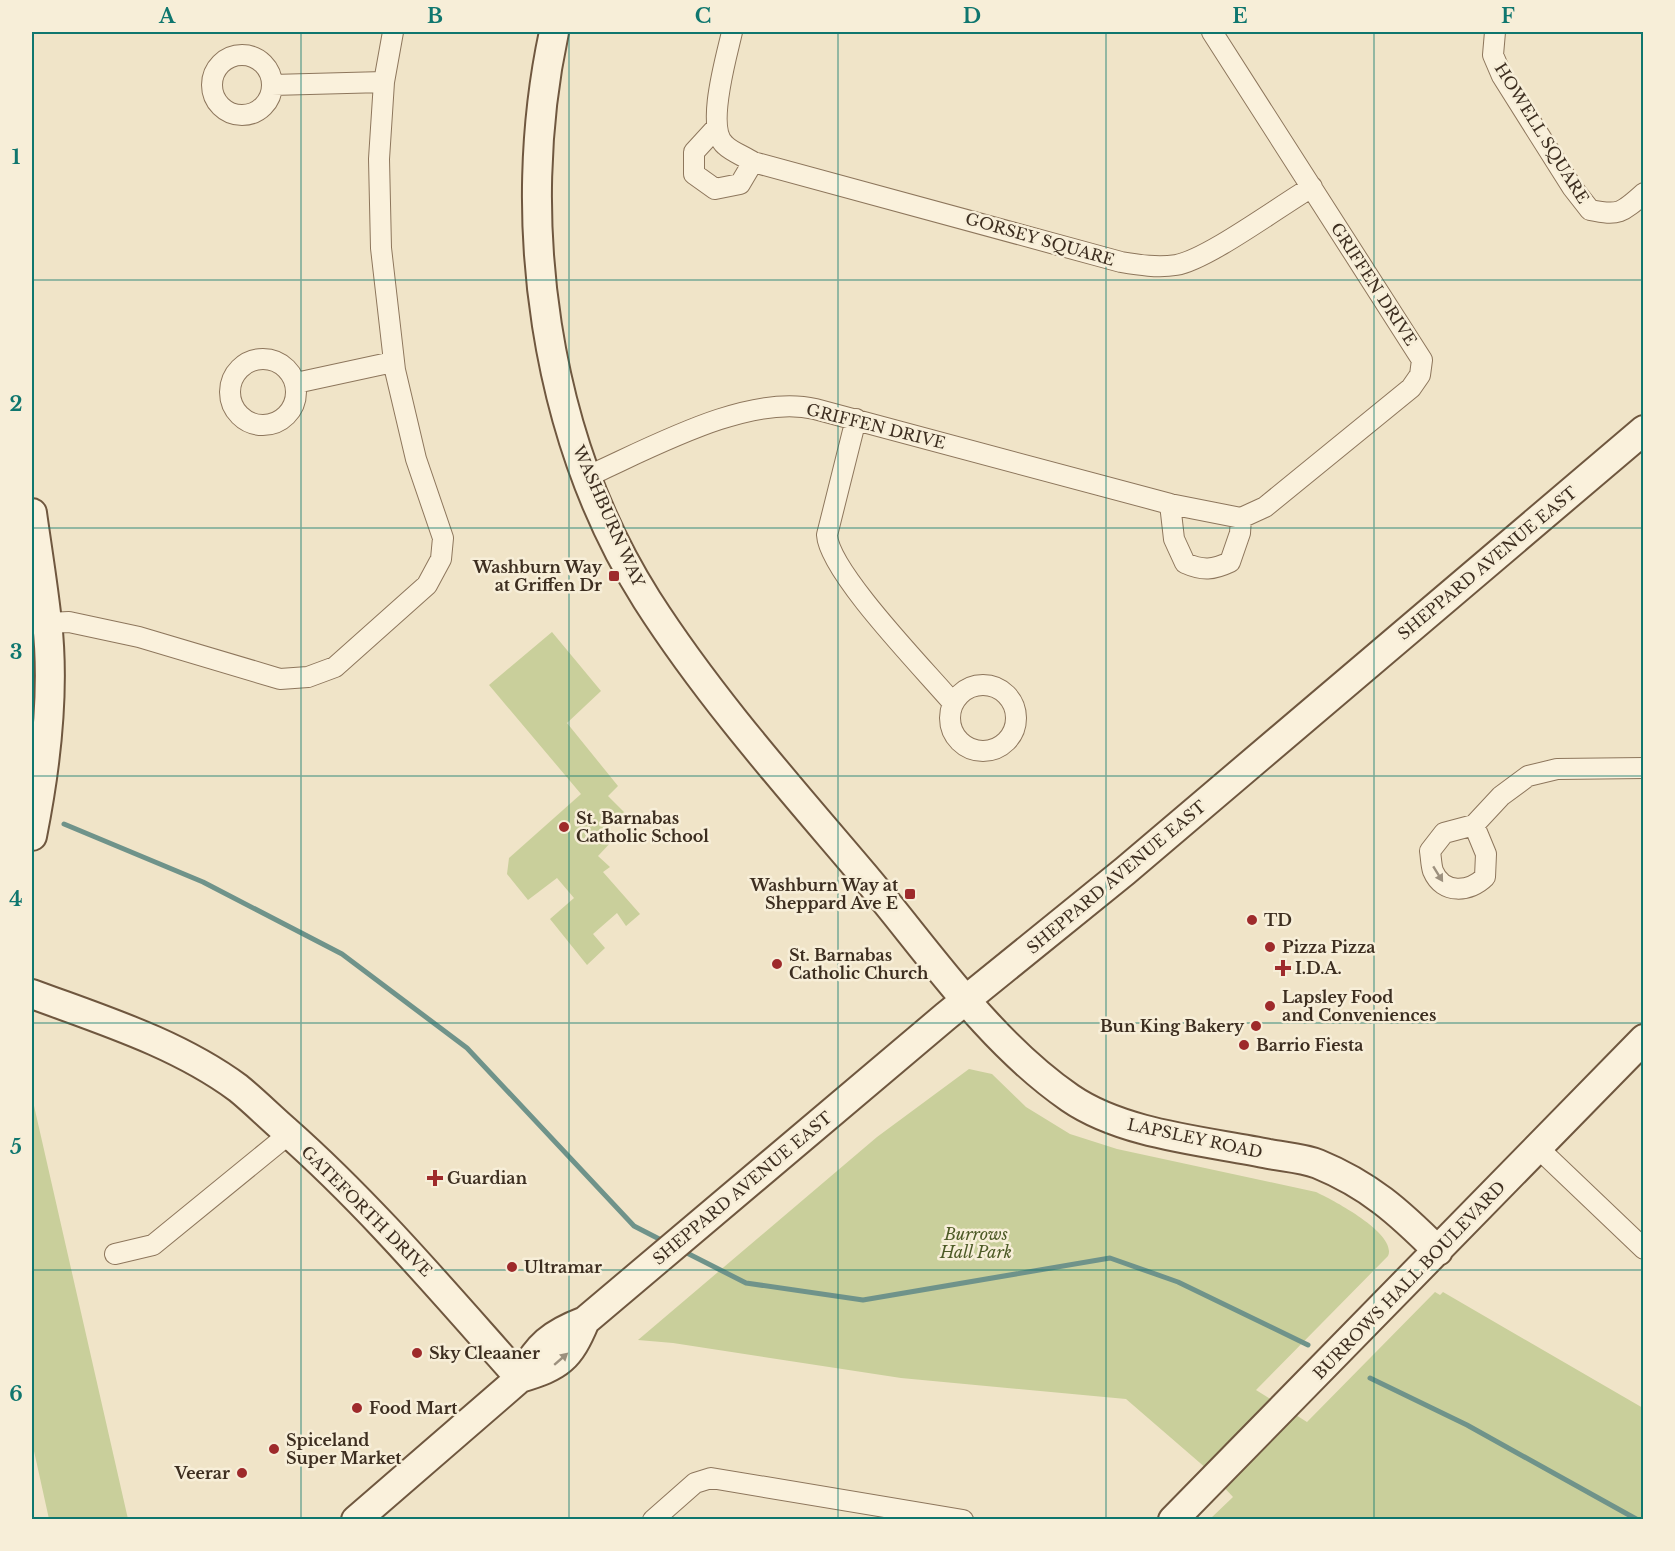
<svg xmlns="http://www.w3.org/2000/svg" width="1675" height="1551" font-family="'Libre Baskerville',serif">
<style>
.green{fill:#c9cf9b}
.lines{fill:none;stroke-linecap:round;stroke-linejoin:round}
.stream{stroke:#6f938a;stroke-width:5}
.street-casing{stroke:#8d765c;stroke-width:22}
.secondary-casing{stroke:#6f573f;stroke-width:32}
.street{stroke:#faf1dc;stroke-width:20}
.secondary{stroke:#faf1dc;stroke-width:28}
.oneway{fill:#9c907e}
.grid{fill:none;stroke:#0f766e;stroke-width:1.5;stroke-opacity:0.55}
.poi-dot{fill:#9e2a2b;stroke:#f7eed8;stroke-width:2}
.labels{text-anchor:middle;dominant-baseline:central;stroke-width:5;stroke-linejoin:round;paint-order:stroke}
.street-label{font-size:16px;fill:#3d2e20;stroke:#f7eed8}
.poi-label{font-size:16px;font-weight:bold;fill:#3d2e20;stroke:#f7eed8;text-anchor:start}
.park-label{font-size:16px;font-style:italic;fill:#4d5a26;stroke:#f7eed8}
.neatline{fill:none;stroke:#0f766e;stroke-width:2}
.grid-label{font-size:20px;text-anchor:middle;font-weight:bold;fill:#0f766e}
</style>
<rect width="100%" height="100%" fill="#f0e4c8"/>
<path class="green" d="M552,632L601,691L567,723L618,786L608,796L624,812L606,830L613,840L598,856L610,867L603,872L640,914L626,926L617,913L593,934L605,948L587,965L550,919L574,898L557,878L528,900L507,874L509,858L581,794L489,685Z
M969,1069L992,1074L1026,1107L1070,1134L1117,1149L1316,1192C1333,1200 1398,1234 1388,1256L1256,1390L1307,1422L1435,1292L1440,1295L1443,1292L1643,1408V1519H1210L1233,1497L1207,1469L1126,1399L901,1378L673,1343L638,1340L877,1137Z
M32,1097L128,1519H49L32,1442Z"/>
<g class="lines">
<path class="stream" d="M64,824L203,882L342,954L467,1048L634,1226L665,1242
M681,1250L746,1283L863,1300L1110,1258L1178,1282L1308,1345
M1370,1378L1467,1425L1638,1520"/>
<g class="street-casing">
<path id="street" d="M732,32C727,55 705,128 725,145C732,152 744,156 753,162L1121,262C1139,265 1158,268 1176,265C1207,260 1281,205 1312,187
M1495,32L1493,55L1502,76L1572,187L1590,210C1619,216 1622,213 1644,193
M212 85a30 30 0 1 1 60 0a30 30 0 1 1-60 0Z
M272,85L384,82
M716,128L694,152V174L715,189L740,184L753,162
M230 392a33 33 0 1 1 66 0a33 33 0 1 1-66 0Z
M296,383L393,362
M856,419L827,535C829,572 925,670 953,703
M588,476C649,449 748,393 815,409L1170,504L1241,518L1265,507L1411,388L1420,375L1422,360L1212,32
M1170,504L1174,539L1185,563C1203,571 1213,570 1230,562L1240,533L1241,518
M47,623L69,622L139,637L280,679L308,677L335,667L427,585L441,559L443,538L416,459L395,370L381,248L379,159L384,82L393,32
M950 718a33 33 0 1 1 66 0a33 33 0 1 1-66 0Z
M1474,825L1486,854L1485,877C1470,892 1443,895 1433,871C1431,865 1431,857 1430,851L1444,833L1474,825L1501,796L1528,776L1557,769L1644,768
M1537,1147L1644,1249
M115,1254L153,1245L289,1134
M653,1520L695,1483L711,1478L963,1520"/>
</g>
<g class="secondary-casing">
<path id="secondary" d="M554,32C514,218 544,437 647,600C711,700 791,789 868,880C930,954 989,1042 1070,1098C1124,1135 1206,1141 1269,1154C1285,1157 1303,1158 1318,1164C1369,1185 1399,1212 1438,1251
M32,513C37,549 43,585 47,622C55,693 46,766 32,836
M32,994C102,1020 177,1043 238,1088C254,1101 270,1117 285,1130C371,1206 444,1293 520,1378
M520,1378C560,1366 569,1359 585,1321
M356,1520L520,1378C538,1345 551,1334 585,1321L946,1016L1125,871L1644,430
M1173,1520L1644,1039"/>
</g>
<use href="#street" class="street"/>
<use href="#secondary" class="secondary"/>
</g>
<defs><path id="oneway-solid" d="M-6-.8H1V-3.2L6.5 0L1 3.2V.8H-6Z" transform="scale(1.5)"/></defs>
<g class="oneway">
<use href="#oneway-solid" transform="translate(1438 874) rotate(58)"/>
<use href="#oneway-solid" transform="translate(561 1359) rotate(-41)"/>
</g>
<path class="grid" d="M301,32V1520M569,32V1520M838,32V1520M1106,32V1520M1374,32V1520M32,280H1644M32,528H1644M32,776H1644M32,1023H1644M32,1270H1644"/>
<g class="poi-dot">
<rect x="608" y="570" width="12" height="12" rx="3"/>
<circle cx="564" cy="827" r="6"/>
<rect x="904" y="888" width="12" height="12" rx="3"/>
<circle cx="1252" cy="920" r="6"/>
<circle cx="1270" cy="947" r="6"/>
<circle cx="777" cy="964" r="6"/>
<path d="M1280 959h6v6h6v6h-6v6h-6v-6h-6v-6h6z"/>
<circle cx="1270" cy="1006" r="6"/>
<circle cx="1256" cy="1026" r="6"/>
<circle cx="1244" cy="1045" r="6"/>
<path d="M432 1169h6v6h6v6h-6v6h-6v-6h-6v-6h6z"/>
<circle cx="512" cy="1267" r="6"/>
<circle cx="417" cy="1353" r="6"/>
<circle cx="357" cy="1408" r="6"/>
<circle cx="274" cy="1449" r="6"/>
<circle cx="242" cy="1473" r="6"/>
</g>
<g class="labels">
<g class="street-label">
<text transform="translate(1542 133) rotate(58)">HOWELL SQUARE</text>
<text transform="translate(1040 239) rotate(16)">GORSEY SQUARE</text>
<text transform="translate(1374 284) rotate(57)">GRIFFEN DRIVE</text>
<text transform="translate(876 426) rotate(14)">GRIFFEN DRIVE</text>
<text transform="translate(609 516) rotate(66)">WASHBURN WAY</text>
<text transform="translate(1487 563) rotate(-40)">SHEPPARD AVENUE EAST</text>
<text transform="translate(1116 877) rotate(-40)">SHEPPARD AVENUE EAST</text>
<text transform="translate(1195 1138) rotate(12)">LAPSLEY ROAD</text>
<text transform="translate(742 1188) rotate(-40)">SHEPPARD AVENUE EAST</text>
<text transform="translate(367 1211) rotate(45)">GATEFORTH DRIVE</text>
<text transform="translate(1409 1280) rotate(-46)">BURROWS HALL BOULEVARD</text>
</g>
<g class="poi-label">
<text x="602" y="567" text-anchor="end">Washburn Way<tspan x="602" dy="18">at Griffen Dr</tspan></text>
<text x="576" y="818">St. Barnabas<tspan x="576" dy="18">Catholic School</tspan></text>
<text x="898" y="885" text-anchor="end">Washburn Way at<tspan x="898" dy="18">Sheppard Ave E</tspan></text>
<text x="1264" y="920">TD</text>
<text x="1282" y="947">Pizza Pizza</text>
<text x="789" y="955">St. Barnabas<tspan x="789" dy="18">Catholic Church</tspan></text>
<text x="1295" y="968">I.D.A.</text>
<text x="1282" y="997">Lapsley Food<tspan x="1282" dy="18">and Conveniences</tspan></text>
<text x="1244" y="1026" text-anchor="end">Bun King Bakery</text>
<text x="1256" y="1045">Barrio Fiesta</text>
<text x="447" y="1178">Guardian</text>
<text x="524" y="1267">Ultramar</text>
<text x="429" y="1353">Sky Cleaaner</text>
<text x="369" y="1408">Food Mart</text>
<text x="286" y="1440">Spiceland<tspan x="286" dy="18">Super Market</tspan></text>
<text x="230" y="1473" text-anchor="end">Veerar</text>
</g>
<g class="park-label">
<text x="976" y="1234">Burrows<tspan x="976" dy="18">Hall Park</tspan></text>
</g>
</g>
<rect width="1675" height="1551" fill="none" stroke="#f7eed8" stroke-width="66"/>
<rect x="33" y="33" width="1609" height="1485" class="neatline"/>
<g class="grid-label">
<text x="167" y="23">A</text>
<text x="435" y="23">B</text>
<text x="703" y="23">C</text>
<text x="972" y="23">D</text>
<text x="1240" y="23">E</text>
<text x="1508" y="23">F</text>
<text x="16" y="164">1</text>
<text x="16" y="411">2</text>
<text x="16" y="659">3</text>
<text x="16" y="906">4</text>
<text x="16" y="1154">5</text>
<text x="16" y="1401">6</text>
</g>
</svg>
